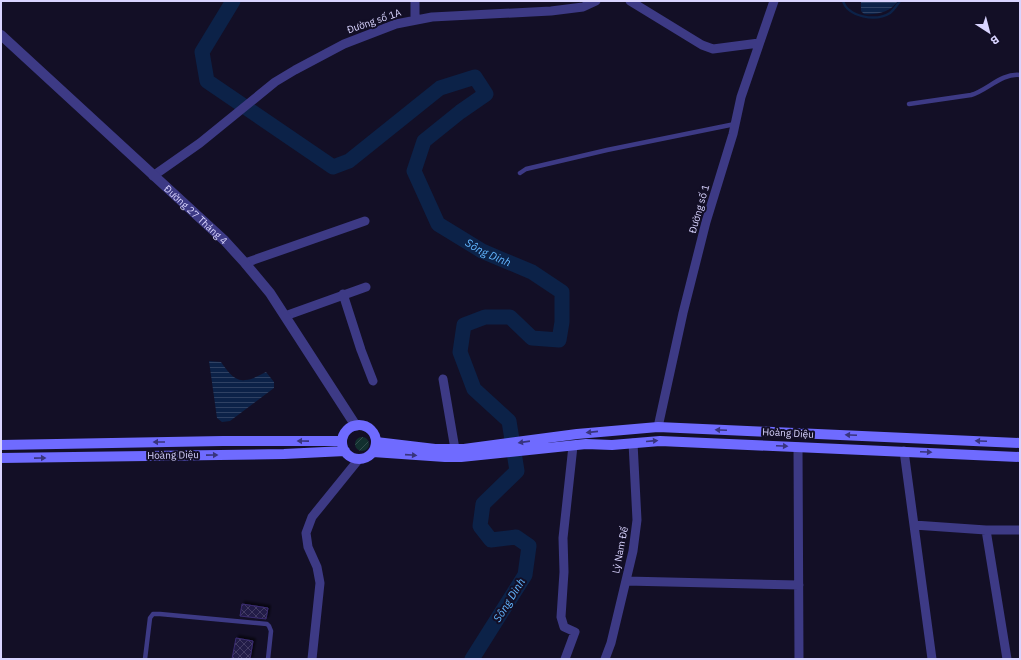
<svg xmlns="http://www.w3.org/2000/svg" width="1021" height="660" font-family="'IBM Plex Sans',sans-serif">
<style>
.garden{fill:url(#garden-furrows)}
.water{fill:url(#water-rules)}
.lines{fill:none;stroke-linecap:round;stroke-linejoin:round}
.stream{stroke:#0c2248;stroke-width:2.5}
.river{stroke:#0c2248;stroke-width:15}
.building{fill:url(#building-cross-hatch);stroke:#3b2d73;filter:url(#shadow)}
.service{stroke:#3d3a85;stroke-width:4.5}
.minor{stroke:#3d3a85;stroke-width:9}
.tertiary{stroke:#3d3a85;stroke-width:10}
.secondary{stroke:#6f6bff;stroke-width:10}
.oneway{fill:#38347d}
.labels{text-anchor:middle;dominant-baseline:central;stroke-width:4;stroke-linejoin:round;paint-order:stroke}
.street-label{font-size:10px;fill:#d9d4ff;stroke:#130f26}
.water-label{font-size:11px;font-style:italic;fill:#62b6ff;stroke:#130f26}
</style>
<defs>
<pattern id="garden-furrows" width="10" height="10" patternUnits="userSpaceOnUse"><rect width="10" height="10" fill="#12302f"/><path d="M-1 1l2-2M0 10L10 0M9 11l2-2" fill="none" stroke="#344d4e"/></pattern>
<pattern id="water-rules" width="6" height="5" patternUnits="userSpaceOnUse"><rect width="6" height="5" fill="#0c2248"/><path d="M0 2.5h6" fill="none" stroke="#2f4163"/></pattern>
<pattern id="building-cross-hatch" width="8" height="8" patternUnits="userSpaceOnUse"><rect width="8" height="8" fill="#241b47"/><path d="M0 0l8 8M0 8l8-8" fill="none" stroke="#433b63"/></pattern>
<filter id="shadow"><feDropShadow dx="2.5" dy="-2.5" stdDeviation="1" flood-color="#0009"/></filter>
</defs>
<rect width="100%" height="100%" fill="#130f26"/>
<path class="garden" d="M355 444a7 7 0 1 1 14 0a7 7 0 1 1-14 0Z"/>
<path class="water" d="M861,1H898C890,12 878,15 864,14L861,11Z
M209,361L221,362C226,369 234,382 245,380C252,380 259,375 266,372L274,382V388L230,421L222,422L217,418Z"/>
<g class="lines">
<path class="stream" d="M843,1C848,17 876,22 890,13C894,10 897,5 900,1"/>
<path class="river" id="s1" d="M233,1L202,52L207,81L333,167L349,161L440,88L475,77L486,94L460,112L424,141L414,171L438,224L482,251L532,272L562,292V322L559,340L532,338L510,317H485L464,325L460,352L474,389L509,421L517,471L483,504L480,526L491,540L516,537L529,546L525,575L472,659"/>
</g>
<path class="building" d="M242,604L268,608L266,619L240,616Z
M236,638L253,641L250,659H232Z"/>
<g class="lines">
<path class="service" d="M909,104L971,95C988,90 1001,73 1020,75
M520,173L526,169L607,150L735,124
M145,659L150,618L153,614H160L267,624L269,626L271,631L268,659"/>
<path class="minor" d="M415,1V20
M630,1L702,45L713,49L759,43
M153,176L200,143L275,82L295,70L344,44L396,24L432,17L551,11L583,7L596,1
M245,263L365,221
M343,294L361,350L373,381
M285,316L366,287
M443,379L455,449
M658,427L683,313L706,222L733,134L741,97L774,1
M798,447L799,659
M904,451L932,659
M914,525L986,530H1020
M986,530L1007,659
M626,581L799,585
M312,659L320,583L317,567L308,547L306,533L312,517L359,459
M565,659L575,632L564,627L561,617L564,572L563,538L573,446
M605,659L611,643L633,551L637,520L633,443"/>
<path class="tertiary" id="s2" d="M1,35L225,241L245,263L270,293L356,426"/>
<path class="secondary" d="M342 442a17 17 0 1 1 34 0a17 17 0 1 1-34 0Z
M376,442L435,449H464L577,434L658,427L1020,443
M1,445L223,441H342
M373,452L445,457H461L586,444L612,445L660,441L1020,457
M1,458L284,454L345,451"/>
</g>
<defs><path id="oneway-solid" d="M-6-.8H1V-3.2L6.5 0L1 3.2V.8H-6Z"/></defs>
<g class="oneway">
<use href="#oneway-solid" transform="translate(721 430) rotate(-177)"/>
<use href="#oneway-solid" transform="translate(592 432) rotate(174)"/>
<use href="#oneway-solid" transform="translate(851 435) rotate(-177)"/>
<use href="#oneway-solid" transform="translate(303 441) rotate(-179)"/>
<use href="#oneway-solid" transform="translate(652 441) rotate(-5)"/>
<use href="#oneway-solid" transform="translate(981 441) rotate(-177)"/>
<use href="#oneway-solid" transform="translate(159 442) rotate(180)"/>
<use href="#oneway-solid" transform="translate(524 442) rotate(172)"/>
<use href="#oneway-solid" transform="translate(782 446) rotate(3)"/>
<use href="#oneway-solid" transform="translate(926 452) rotate(3)"/>
<use href="#oneway-solid" transform="translate(212 455) rotate(-1)"/>
<use href="#oneway-solid" transform="translate(411 455) rotate(4)"/>
<use href="#oneway-solid" transform="translate(40 458) rotate(-1)"/>
</g>
<g class="labels">
<g class="street-label">
<text transform="translate(374 21) rotate(-19)">Đường số 1A</text>
<text transform="translate(699 209) rotate(-74)">Đường số 1</text>
<text stroke="none"><textPath href="#s2" startOffset="265">Đường 27 Tháng 4</textPath></text>
<text transform="translate(788 433) rotate(3)">Hoàng Diệu</text>
<text transform="translate(173 455) rotate(-1)">Hoàng Diệu</text>
<text transform="translate(620 550) rotate(-79)">Lý Nam Đế</text>
</g>
<g class="water-label">
<text stroke="none"><textPath href="#s1" startOffset="658">Sông Dinh</textPath></text>
<text transform="translate(509 600) rotate(-58)">Sông Dinh</text>
</g>
</g>
<rect width="1021" height="660" fill="none" stroke="#d9d4ff" stroke-width="4"/>
<g transform="translate(989 32) rotate(144)" stroke="#130f26" stroke-width="3" paint-order="stroke">
<path d="M0-3L7 15L0 10L-7 15Z" fill="#d9d4ff"/>
<text y="-6" font-size="11" font-weight="bold" text-anchor="middle" fill="#d9d4ff">B</text>
</g>
</svg>
